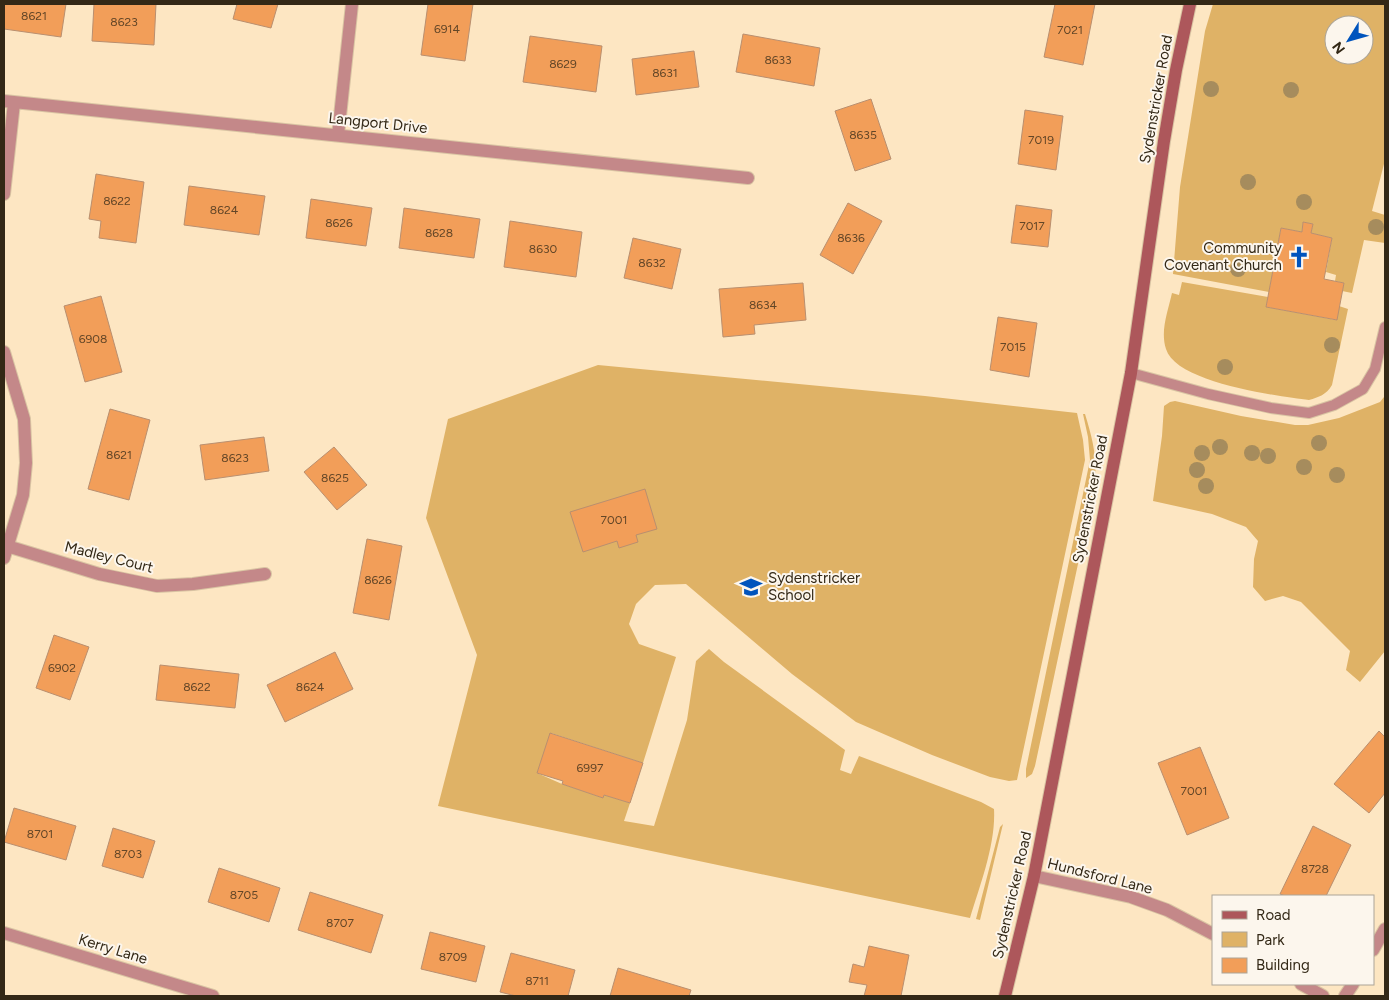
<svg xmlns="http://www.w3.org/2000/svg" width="1389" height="1000" font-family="Figtree,sans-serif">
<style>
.green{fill:#dfb266;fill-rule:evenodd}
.building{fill:#f29e59;stroke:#b98f6f}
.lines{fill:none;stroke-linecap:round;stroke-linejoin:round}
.service-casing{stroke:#d9c4a3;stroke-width:12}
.minor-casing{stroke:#d9c4a3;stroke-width:14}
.secondary-casing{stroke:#d9c4a3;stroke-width:14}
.service{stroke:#c48889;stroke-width:10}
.minor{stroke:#c48889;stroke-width:12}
.secondary{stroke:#ad575b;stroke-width:12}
.tree{fill:#a68c5d}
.labels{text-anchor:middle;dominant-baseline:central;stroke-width:4;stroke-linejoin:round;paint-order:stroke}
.number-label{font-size:12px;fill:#634627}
.street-label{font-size:15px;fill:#332816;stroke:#fcf6ed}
.poi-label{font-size:15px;fill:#332816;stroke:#fcf6ed;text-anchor:end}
</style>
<rect width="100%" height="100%" fill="#fde6c2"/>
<path class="green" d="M1213,4H1385V160L1372,211L1385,215V243L1364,240L1352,293L1342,291L1344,283L1335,281L1336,275L1326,272L1332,238L1311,233L1313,224L1303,222L1302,232L1281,228L1269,292L1173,274L1180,187L1205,31ZM1334,25H1364V55H1334Z
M1182,282L1268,297L1266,307L1336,320L1339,306L1348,309L1332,385C1326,395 1319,397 1309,400C1278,396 1176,383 1166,349C1160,331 1168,311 1172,293L1179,295Z
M598,365L925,396L1077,413L1083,440L1085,460L1017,780L1009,781L990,777L932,755L856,722L792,674L686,584L655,585L636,604L629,624L639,644L676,657L643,763L551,733L537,773L562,784L603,798L604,795L630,803L624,821L654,826L687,720L696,661L709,649L724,662L845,750L840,770L851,774L859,756L981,802L994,809C996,844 980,885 970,918L438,806L477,655L426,518L448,419Z
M1384,397H1385V651L1360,682L1346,670L1350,651L1301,602L1283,596L1265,601L1253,587L1254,559L1258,541L1246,527L1212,514L1153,501L1162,436L1164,406L1170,402L1175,401L1241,416L1295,425H1308L1339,418L1380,402Z
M1083,414H1085C1093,440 1097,457 1095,484L1035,766L1032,774L1026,778V769L1090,460L1088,437Z
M1003,824L980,920L976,919L1000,827Z"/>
<path class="building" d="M4,4H66L61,37L4,29Z
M94,4H156L154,45L92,41Z
M237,4H278L271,28L233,19Z
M428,4H473L465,61L421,55Z
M1055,4H1095L1083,65L1044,57Z
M743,34L820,48L814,86L736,72Z
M530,36L602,46L596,92L523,82Z
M694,51L699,87L636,95L632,59Z
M871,99L891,159L855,171L835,111Z
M1025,110L1063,116L1056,170L1018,164Z
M96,174L144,182L136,243L99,238L101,221L89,219Z
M189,186L265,196L259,235L184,225Z
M311,199L372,208L366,246L306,238Z
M848,203L882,221L853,274L820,255Z
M1016,205L1052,210L1048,247L1011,243Z
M404,208L480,219L474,258L399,248Z
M510,221L582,232L576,277L504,267Z
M1303,222L1313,224L1311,233L1332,238L1324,279L1344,283L1337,320L1266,307L1281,228L1302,232Z
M633,238L681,249L672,289L624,278Z
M803,283L806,320L754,325L755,334L723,337L719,289Z
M101,296L122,372L85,382L64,306Z
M998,317L1037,323L1029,377L990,370Z
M110,409L150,420L129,500L88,489Z
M264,437L269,471L205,480L200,445Z
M334,447L367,485L337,510L304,472Z
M645,489L657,529L636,535L638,542L619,548L617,541L583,552L570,512Z
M367,539L402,546L389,620L353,613Z
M54,635L89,647L70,700L36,688Z
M335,652L353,689L285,722L267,685Z
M160,665L239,674L235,708L156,700Z
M1379,731L1385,737V793L1369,813L1334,784Z
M550,733L643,763L630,803L604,795L603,798L562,784L563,781L537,773Z
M1200,747L1229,818L1187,835L1158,763Z
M14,808L76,826L66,860L4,842Z
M1313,826L1351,845L1326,896H1285L1280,894Z
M113,828L155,841L143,878L102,866Z
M219,868L280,888L269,922L208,902Z
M310,892L383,915L371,953L298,930Z
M430,932L485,946L476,982L421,969Z
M869,946L909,955L901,996H864L867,985L849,982L853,964L864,967Z
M511,953L575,970L568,996H516L500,992Z
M618,968L691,990L689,996H610Z"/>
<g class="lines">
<g class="service-casing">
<path id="service" d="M1131,373L1208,394L1271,408L1309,413L1334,405L1363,389L1375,369L1385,327"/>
</g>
<g class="minor-casing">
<path id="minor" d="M4,101L748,178
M338,135L352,4
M4,194L14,103
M4,352L24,419L26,463L23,495L4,558
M7,546L99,574L157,586L193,584L265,574
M1034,876L1131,897L1167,910L1213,934
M4,933L213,996
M1373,950L1385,929
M1301,984L1323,996
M1345,996L1353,984"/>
</g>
<g class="secondary-casing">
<path id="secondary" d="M1005,996L1034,876L1131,373L1164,141L1176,70L1190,4"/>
</g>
<use href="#service" class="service"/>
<use href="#minor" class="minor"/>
<use href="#secondary" class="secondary"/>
</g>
<g class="tree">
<circle cx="1211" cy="89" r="8"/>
<circle cx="1291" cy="90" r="8"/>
<circle cx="1248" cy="182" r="8"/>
<circle cx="1304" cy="202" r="8"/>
<circle cx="1376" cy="227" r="8"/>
<circle cx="1238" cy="269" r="8"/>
<circle cx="1332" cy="345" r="8"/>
<circle cx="1225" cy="367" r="8"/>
<circle cx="1319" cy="443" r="8"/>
<circle cx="1220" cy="447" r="8"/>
<circle cx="1202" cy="453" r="8"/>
<circle cx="1252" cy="453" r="8"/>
<circle cx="1268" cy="456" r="8"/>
<circle cx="1304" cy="467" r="8"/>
<circle cx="1197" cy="470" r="8"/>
<circle cx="1337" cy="475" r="8"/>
<circle cx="1206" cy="486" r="8"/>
</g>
<defs>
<g id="church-bare" transform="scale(1.725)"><path d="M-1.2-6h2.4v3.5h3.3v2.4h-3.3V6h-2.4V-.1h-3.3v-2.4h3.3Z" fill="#0054bd" stroke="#fcf6ed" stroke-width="2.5" paint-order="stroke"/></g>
<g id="school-bare" transform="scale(1.725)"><path d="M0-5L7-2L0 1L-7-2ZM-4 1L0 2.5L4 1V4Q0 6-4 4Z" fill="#0054bd" stroke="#fcf6ed" stroke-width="2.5" paint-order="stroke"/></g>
</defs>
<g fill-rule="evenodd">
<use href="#church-bare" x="1299" y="257"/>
<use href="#school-bare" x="751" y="587"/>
</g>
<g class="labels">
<g class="number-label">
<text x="34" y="16">8621</text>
<text x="124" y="22">8623</text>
<text x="447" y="29">6914</text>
<text x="1070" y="30">7021</text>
<text x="778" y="60">8633</text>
<text x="563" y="64">8629</text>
<text x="665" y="73">8631</text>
<text x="863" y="135">8635</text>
<text x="1041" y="140">7019</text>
<text x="117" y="201">8622</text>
<text x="224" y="210">8624</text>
<text x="339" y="223">8626</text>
<text x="1032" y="226">7017</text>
<text x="439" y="233">8628</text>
<text x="851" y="238">8636</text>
<text x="543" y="249">8630</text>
<text x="652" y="263">8632</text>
<text x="763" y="305">8634</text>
<text x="93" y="339">6908</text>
<text x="1013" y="347">7015</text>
<text x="119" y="455">8621</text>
<text x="235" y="458">8623</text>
<text x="335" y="478">8625</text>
<text x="614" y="520">7001</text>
<text x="378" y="580">8626</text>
<text x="62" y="668">6902</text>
<text x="197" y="687">8622</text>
<text x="310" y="687">8624</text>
<text x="590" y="768">6997</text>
<text x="1194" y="791">7001</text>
<text x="40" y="834">8701</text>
<text x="128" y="854">8703</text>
<text x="1315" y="869">8728</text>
<text x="244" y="895">8705</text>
<text x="340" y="923">8707</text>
<text x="453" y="957">8709</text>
<text x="537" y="981">8711</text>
</g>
<g class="street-label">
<text transform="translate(1156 99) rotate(-80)">Sydenstricker Road</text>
<text transform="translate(378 123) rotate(6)">Langport Drive</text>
<text transform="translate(1090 499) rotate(-79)">Sydenstricker Road</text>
<text transform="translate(109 557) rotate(14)">Madley Court</text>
<text transform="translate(1100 876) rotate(14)">Hundsford Lane</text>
<text transform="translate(1012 895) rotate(-77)">Sydenstricker Road</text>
<text transform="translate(113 949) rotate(17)">Kerry Lane</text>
</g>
<g class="poi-label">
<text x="1282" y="248">Community<tspan x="1282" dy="17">Covenant Church</tspan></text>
<text x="768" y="578" text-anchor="start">Sydenstricker<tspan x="768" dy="17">School</tspan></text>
</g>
</g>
<rect width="1389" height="1000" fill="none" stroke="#332816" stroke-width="10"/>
<rect x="1212" y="895" width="162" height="90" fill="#fcf6ed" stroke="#aca497"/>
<rect x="1222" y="911" width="25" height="8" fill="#ad575b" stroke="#aca497"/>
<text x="1256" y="920" font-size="15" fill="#332816">Road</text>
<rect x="1222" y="932" width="25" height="15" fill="#dfb266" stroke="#aca497"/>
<text x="1256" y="945" font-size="15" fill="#332816">Park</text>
<rect x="1222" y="958" width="25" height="15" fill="#f29e59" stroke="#aca497"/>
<text x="1256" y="970" font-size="15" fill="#332816">Building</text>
<g transform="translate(1349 40) rotate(233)"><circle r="24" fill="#fcf6ed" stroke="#aca497"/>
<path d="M0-4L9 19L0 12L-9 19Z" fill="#0054bd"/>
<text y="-8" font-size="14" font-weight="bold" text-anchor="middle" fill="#332816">N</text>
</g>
</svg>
